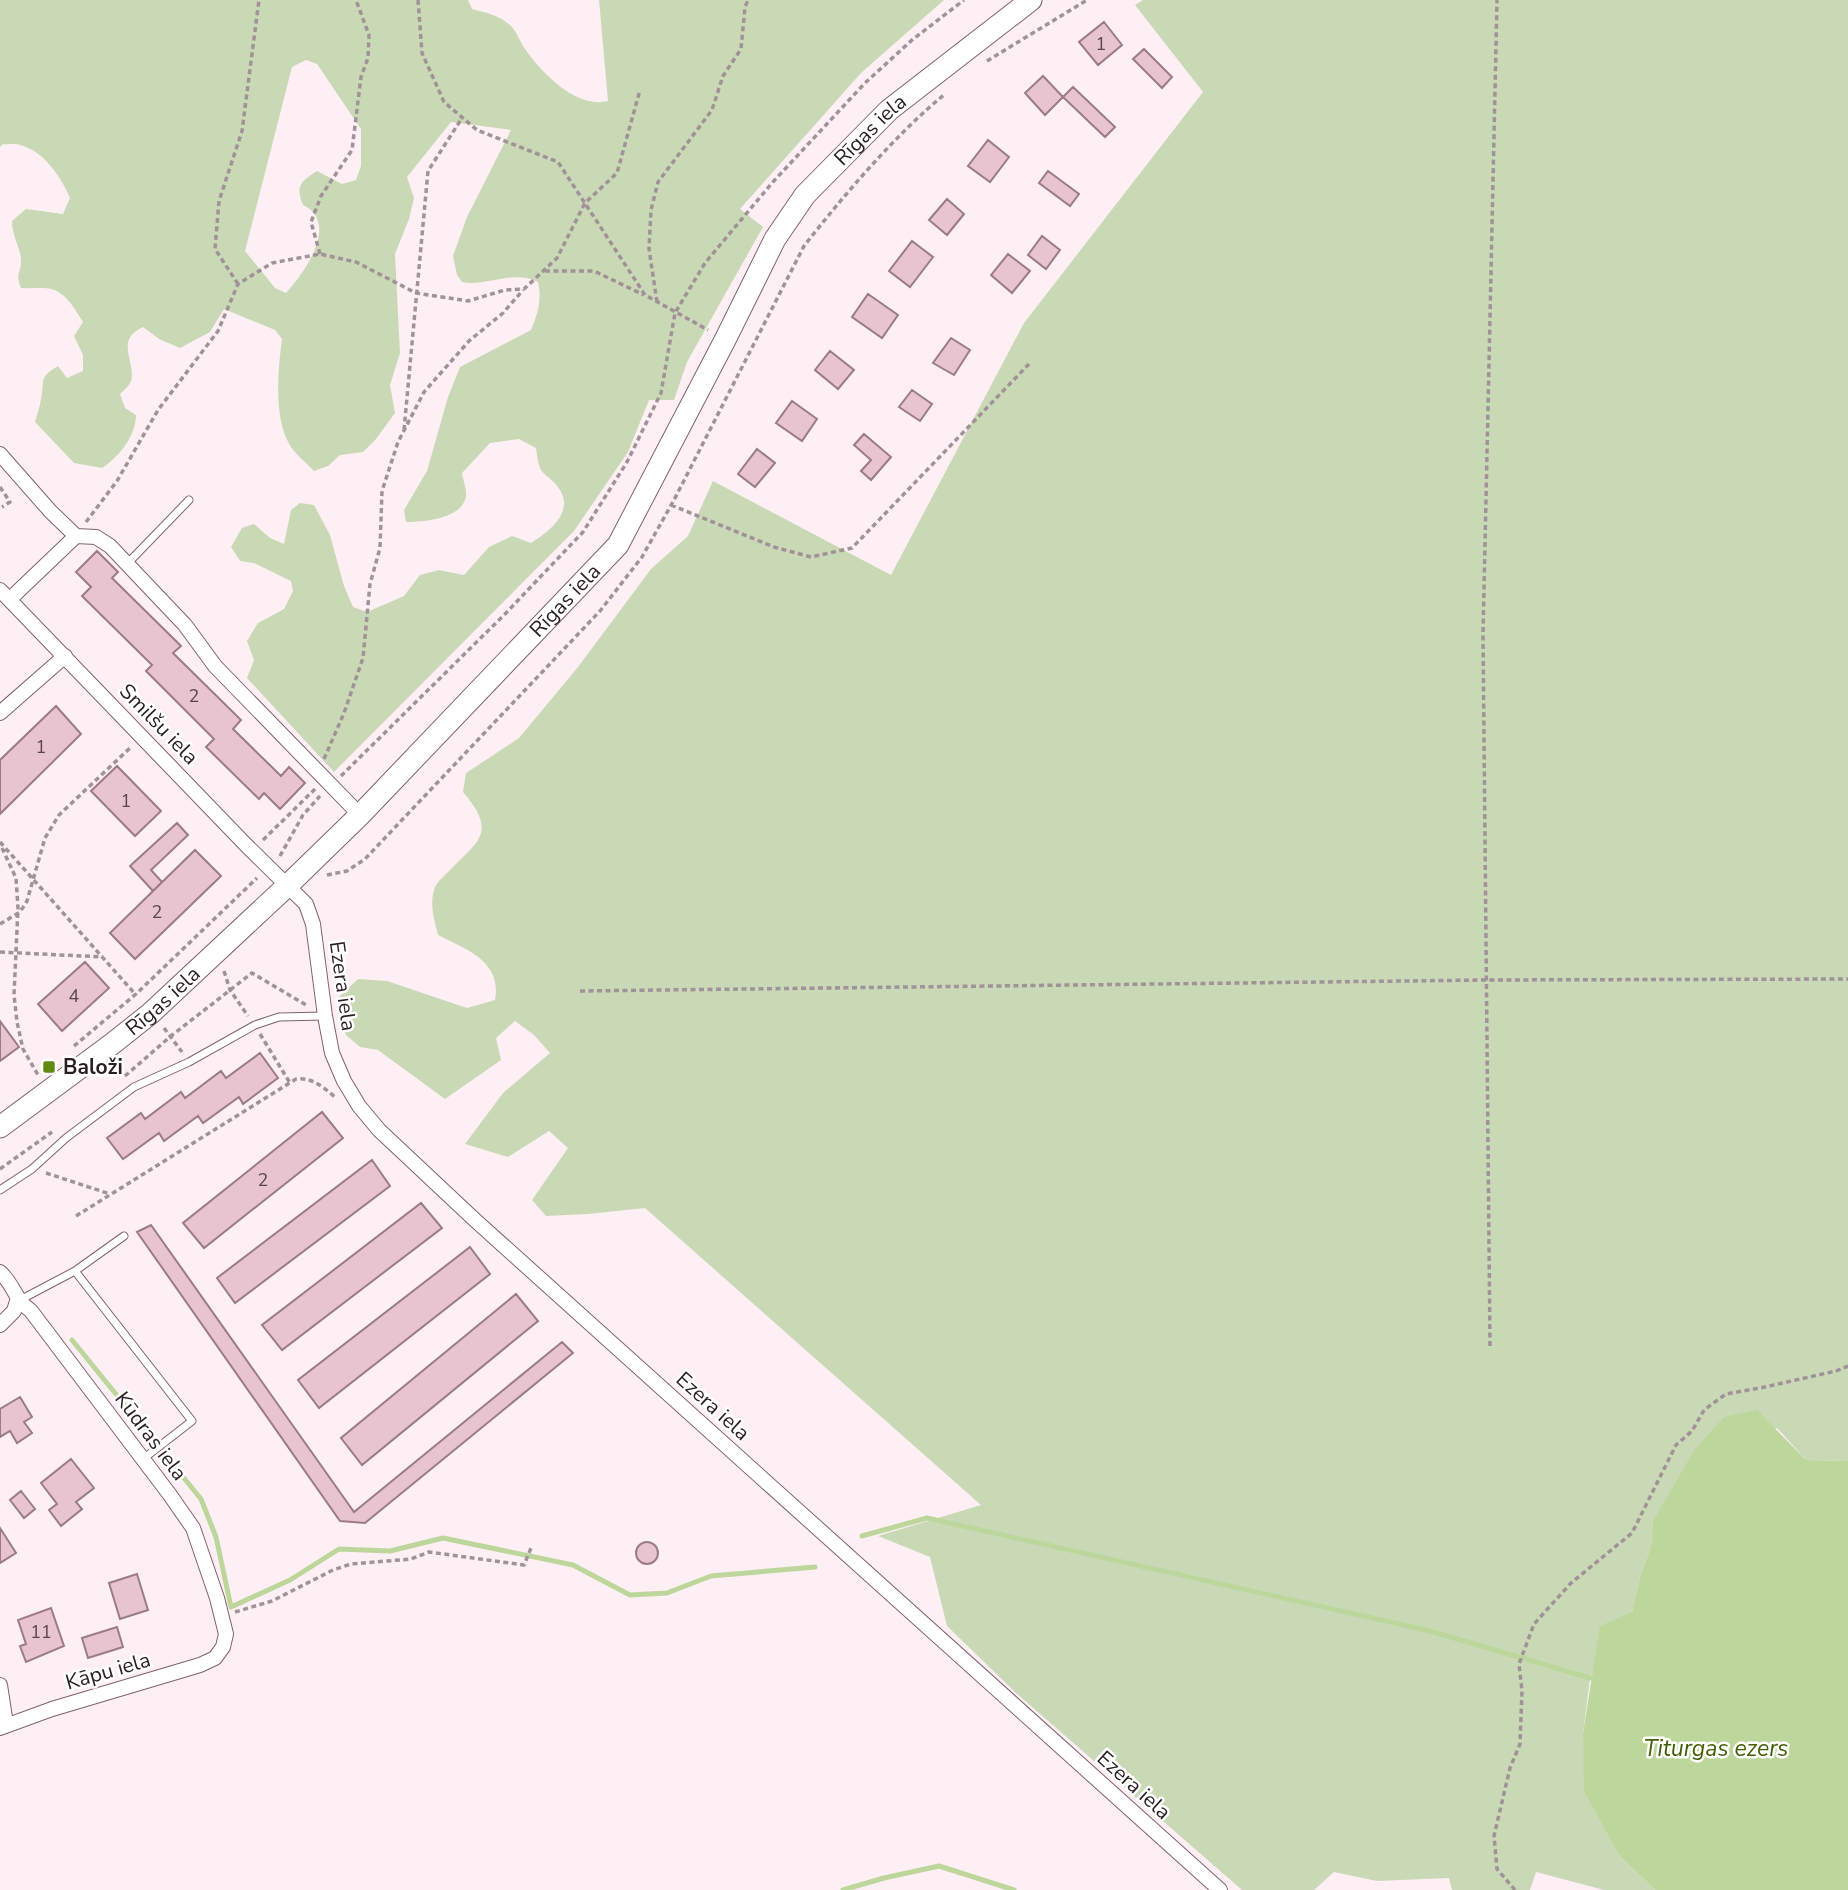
<svg xmlns="http://www.w3.org/2000/svg" width="1848" height="1890" font-family="'Nunito Sans',sans-serif">
<style>
.green{fill:#c9d9b6;fill-rule:evenodd}
.water{fill:#bcd69c}
.lines{fill:none;stroke-linecap:round;stroke-linejoin:round}
.stream{stroke:#bcd69c;stroke-width:5}
.building{fill:#e7c4cf;stroke:#9b7b85;stroke-width:2}
.service-casing{stroke:#81626c;stroke-width:9}
.minor-casing{stroke:#81626c;stroke-width:16}
.secondary-casing{stroke:#81626c;stroke-width:23}
.path{stroke:#a09296;stroke-width:3.5;stroke-dasharray:5 3.5;stroke-linecap:butt}
.service{stroke:#fff;stroke-width:7}
.minor{stroke:#fff;stroke-width:14}
.secondary{stroke:#fff;stroke-width:21}
.poi-dot{fill:#618810;stroke:#fff;stroke-width:2.5}
.labels{text-anchor:middle;dominant-baseline:central;stroke-width:5;stroke-linejoin:round;paint-order:stroke}
.number-label{font-size:18px;fill:#59474c}
.street-label{font-size:21px;fill:#2a1d21;stroke:#fff}
.poi-label{font-size:21px;font-weight:bold;fill:#2a1d21;stroke:#fff;text-anchor:start}
.water-label{font-size:23px;font-style:italic;fill:#425e03;stroke:#fff}
</style>
<rect width="100%" height="100%" fill="#feeff4"/>
<path class="green" d="M0,0H468L472,9C487,13 499,15 511,26C517,32 520,42 525,49C542,73 576,109 608,101L599,0H944L861,73L740,209L763,227L687,362L674,400H649L628,452L574,531L334,772L247,678L254,660L247,641L258,623L284,609L293,591L291,581L254,563L240,561L231,547L242,528L254,524L270,538L284,544L291,510L300,503L314,505L330,535L344,586L353,607L367,612L404,596L420,575L439,570L464,575L489,547L512,536L531,543C550,531 577,510 557,486C553,480 545,476 541,470C538,464 537,455 536,448L519,439L490,443L462,473C463,480 467,490 466,496C463,519 423,522 406,522L404,510L427,471L448,397L460,367L531,330C538,314 542,299 538,282C514,269 487,287 462,282L457,275L453,256L467,217L511,130L451,122L407,177L414,198L409,219L395,254L400,353L390,385L395,413L376,439L363,452L340,455L328,466L314,471C307,463 297,456 291,447C273,420 278,370 282,339L275,330L224,309L210,332L180,348L159,339L143,327C117,339 132,356 132,376C132,384 125,389 120,394L125,408L136,415C136,436 119,457 102,468L74,463L35,422C37,414 40,407 41,399C45,380 38,378 58,366L67,378L83,371V355L74,336L83,322C76,311 66,292 51,289C44,287 31,289 21,288C15,273 21,274 21,260C21,249 12,237 12,221L26,209L63,214L70,198C61,177 44,151 20,145C15,143 8,145 3,144L0,147ZM306,60L317,64L361,129V166L356,180L342,184L317,171C301,181 295,186 303,205C340,223 305,272 286,293L275,288L245,251L292,67Z
M1143,0H1848V1461L1806,1460L1777,1428L1653,1521L1651,1546L1640,1577L1632,1612L1590,1678L1583,1733L1584,1757L1619,1855L1655,1890H1604L1536,1872L1530,1890H1452L1449,1878L1377,1881L1334,1872L1314,1890H1242L1016,1693L947,1626L930,1557L878,1536L981,1505L645,1208L588,1214L546,1216L532,1200L568,1148L549,1131L508,1157L465,1144L503,1093L550,1053L534,1035L515,1021L496,1038L501,1060L445,1099L378,1050L360,1047L346,1035L339,1020L338,998L358,979L387,981L467,1008L495,1000C502,961 467,950 438,935C434,918 429,904 435,887C438,881 444,876 449,871C480,840 497,832 463,792L466,773L519,738L578,667L651,569L688,536L713,481L891,575L1024,323L1203,92L1135,5Z"/>
<path class="water" d="M1757,1410L1806,1460L1848,1461V1890H1655L1619,1855L1584,1791L1583,1733L1600,1626L1632,1612L1640,1577L1651,1546L1653,1521L1695,1449L1724,1417Z"/>
<g class="lines">
<path class="stream" d="M72,1340L201,1499L216,1537L231,1607L290,1580L339,1549L390,1551L443,1538L573,1565L630,1595L667,1593L711,1576L815,1567
M862,1536L927,1518L1430,1631L1590,1678
M843,1890L884,1878L939,1866L1014,1890"/>
</g>
<path class="building" d="M1104,22L1122,45L1098,65L1079,42Z
M1144,49L1172,77L1162,88L1133,59Z
M1043,76L1063,97L1045,115L1025,93Z
M1073,87L1115,127L1105,137L1063,97Z
M988,140L1009,157L990,182L968,166Z
M1048,171L1079,194L1070,206L1039,183Z
M947,199L964,214L947,235L929,220Z
M1042,236L1060,250L1046,269L1028,255Z
M912,241L933,257L910,287L889,271Z
M1008,254L1030,271L1012,293L991,275Z
M868,294L898,315L882,338L852,317Z
M951,338L970,350L954,375L933,363Z
M830,351L854,370L838,389L815,370Z
M912,390L932,404L920,421L899,407Z
M792,401L817,419L802,441L776,423Z
M864,434L891,457L871,480L861,471L871,460L854,445Z
M757,449L775,463L755,487L738,474Z
M97,551L118,572L112,578L181,646L173,653L241,720L233,729L281,776L289,767L305,783L280,809L264,793L259,799L206,747L214,739L146,671L152,665L82,596L91,587L76,572Z
M56,706L81,734L0,814V760Z
M117,766L161,811L135,836L91,791Z
M177,823L188,835L151,870L162,882L153,891L130,866Z
M195,850L221,876L135,959L110,933Z
M85,962L109,988L62,1031L38,1004Z
M0,1021L19,1047L0,1061Z
M260,1053L278,1078L243,1104L239,1097L203,1123L198,1116L164,1141L159,1133L123,1159L107,1138L141,1113L145,1119L181,1092L185,1098L221,1071L226,1078Z
M322,1112L343,1138L204,1248L183,1223Z
M372,1160L390,1186L235,1303L217,1278Z
M421,1203L442,1228L282,1350L262,1325Z
M151,1225L354,1512L562,1342L573,1353L365,1523L340,1521L137,1232Z
M470,1247L490,1274L319,1408L298,1380Z
M516,1294L538,1321L362,1465L341,1438Z
M20,1397L32,1417L24,1422L32,1433L17,1443L10,1431L0,1437V1409Z
M71,1459L94,1488L76,1502L82,1509L61,1526L49,1510L57,1504L41,1483Z
M21,1491L35,1509L24,1518L10,1500Z
M0,1528L16,1553L0,1563Z
M636 1553a11 11 0 1 1 22 0a11 11 0 1 1-22 0Z
M137,1574L148,1610L120,1619L109,1583Z
M51,1608L64,1646L26,1662L20,1646L26,1644L18,1620Z
M117,1627L123,1647L88,1658L82,1638Z"/>
<g class="lines">
<g class="service-casing">
<path id="service" d="M127,564L189,500
M0,1190L32,1169L66,1138L134,1087L189,1062L255,1025L279,1017L325,1016
M75,1271L192,1421L143,1459
M20,1300L75,1271L124,1236"/>
</g>
<g class="minor-casing">
<path id="minor" d="M0,454L51,512L76,536L96,537L110,546L185,625L215,666L360,815
M0,590L246,845L306,904L313,924L325,1016L332,1053L344,1081L359,1106L379,1130L476,1221L1220,1890
M10,599L76,536
M0,713L65,656
M0,1272C15,1286 14,1299 31,1311L170,1495L193,1528L217,1598L226,1634L223,1647L215,1658L200,1665L52,1709L0,1728
M0,1325L14,1311L17,1301
M0,1685L6,1724"/>
</g>
<g class="secondary-casing">
<g id="secondary">
<path id="s1" d="M0,1127L112,1044L151,1013L286,887L360,815L618,545L725,340L775,239L805,195L889,110L1031,0"/>
</g>
</g>
<path class="path" d="M418,0L422,53L444,102L477,130L558,162L645,295L708,330
M987,61L1087,0
M320,254L311,222L321,196L352,150L361,77L368,58L369,35L356,0
M545,271H594L644,295
M238,284L215,249L219,201L242,131L259,0
M657,302L649,249L651,210L658,182L712,110L723,76L741,49L745,7L748,0
M404,430L428,171L462,118
M0,487L10,502L2,507
M671,505L774,547L811,557L852,548L1029,364
M86,522L117,481L158,410L218,331L238,284L272,263L320,254L356,262L416,293L468,301L505,290L524,289L557,258L585,203L617,173L640,90
M324,759L344,713L363,658L370,584L380,548L382,491L398,442L424,392L469,341L503,313L523,290
M341,776L505,614L583,532L627,462L661,393L675,313L705,263L772,183L865,83L912,40L964,0
M263,840L315,789
M0,842L136,995
M2,848L16,878L18,908L14,995L17,1022L23,1049L38,1075
M280,856L303,815L320,796
M327,875L347,871L365,859L600,611L642,557L674,500L804,246C844,195 895,135 945,94
M0,924L20,912L27,901L45,838L59,815L130,748
M0,952L103,957
M224,971L230,990L248,1016
M580,991L1486,980L1848,979
M164,1028L182,1052
M260,1034L290,1083
M74,1046L136,994L257,878
M125,1076L171,1036L252,973L306,1005
M0,1169L52,1132
M46,1173L110,1194
M76,1216L296,1079C312,1077 323,1087 335,1097
M1490,1346L1483,635L1497,0
M235,1612L272,1601L333,1570L351,1564L411,1559L429,1552L524,1565L531,1548
M1515,1890L1497,1869L1494,1836L1510,1768L1520,1744L1522,1691L1519,1664L1534,1624L1571,1583L1632,1533L1676,1445L1692,1431L1704,1410L1726,1394L1765,1387L1836,1371L1848,1366"/>
<use href="#service" class="service"/>
<use href="#minor" class="minor"/>
<use href="#secondary" class="secondary"/>
</g>
<rect class="poi-dot" x="42" y="1060" width="14" height="14" rx="3.5"/>
<g class="labels">
<g class="number-label">
<text x="1101" y="44">1</text>
<text x="194" y="696">2</text>
<text x="41" y="747">1</text>
<text x="126" y="801">1</text>
<text x="157" y="912">2</text>
<text x="74" y="996">4</text>
<text x="263" y="1180">2</text>
<text x="41" y="1632">11</text>
</g>
<g class="street-label">
<text stroke="none"><textPath href="#s1" startOffset="1340">Rīgas iela</textPath></text>
<text stroke="none"><textPath href="#s1" startOffset="774">Rīgas iela</textPath></text>
<text transform="translate(159 724) rotate(46)">Smilšu iela</text>
<text transform="translate(343 986) rotate(82)">Ezera iela</text>
<text stroke="none"><textPath href="#s1" startOffset="206">Rīgas iela</textPath></text>
<text transform="translate(713 1406) rotate(42)">Ezera iela</text>
<text transform="translate(151 1436) rotate(53)">Kūdras iela</text>
<text transform="translate(108 1671) rotate(-16)">Kāpu iela</text>
<text transform="translate(1134 1785) rotate(42)">Ezera iela</text>
</g>
<g class="poi-label">
<text x="63" y="1067">Baloži</text>
</g>
<g class="water-label">
<text x="1716" y="1748">Titurgas ezers</text>
</g>
</g>
</svg>
